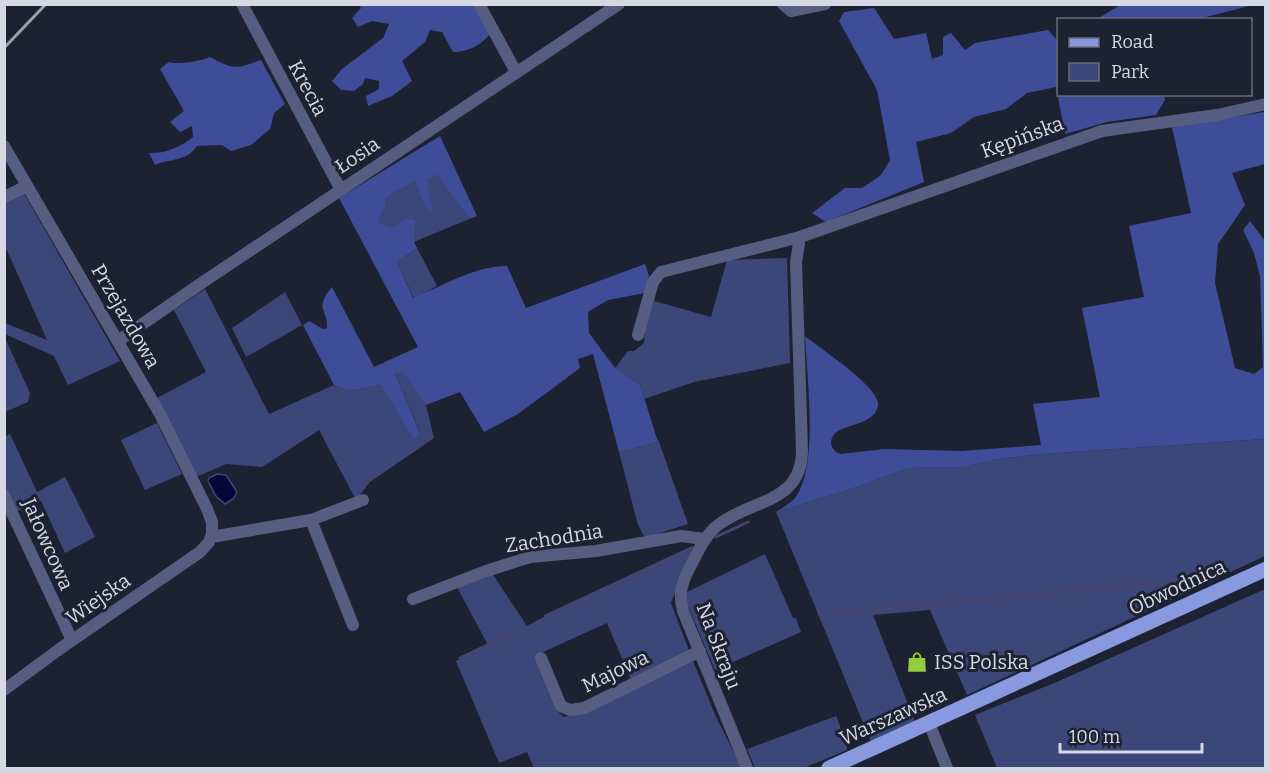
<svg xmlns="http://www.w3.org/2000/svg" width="1270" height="773" font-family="Bitter,serif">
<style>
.green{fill:#3c4779}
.forest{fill:#3f4d98}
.water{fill:#08053c;stroke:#46456e;stroke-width:1.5}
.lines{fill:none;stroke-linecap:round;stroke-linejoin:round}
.stream{stroke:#46456e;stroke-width:3}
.minor{stroke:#555e80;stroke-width:12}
.major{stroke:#8899e0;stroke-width:15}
.rail{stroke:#9ca0ac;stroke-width:3}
.labels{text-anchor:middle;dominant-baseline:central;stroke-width:6;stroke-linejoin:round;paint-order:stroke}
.street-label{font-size:20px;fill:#d6d9e4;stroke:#1d2232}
.poi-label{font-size:20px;fill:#d6d9e4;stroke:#1d2232;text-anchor:start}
</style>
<rect width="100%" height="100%" fill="#1d2232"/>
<path class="green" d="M437,173L469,219L414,242L406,219L390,229L378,222L386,206L385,198L416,180L424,205L427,181Z
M22,190L120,361L68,385L54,356L5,334V323L47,340L5,246V200Z
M417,248L437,286L414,299L397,262Z
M787,258L790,363L694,382L644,399L640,385L615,368L628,351H634L644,343L645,330L654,301L711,317L727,260Z
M205,289L269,414L334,385L349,391L380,385L414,438L420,432L395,374L403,371L426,405L434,438L370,482L356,500L319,430L262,467L226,464L196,477L157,398L206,372L174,310Z
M285,292L302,325L246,357L232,328Z
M5,338L30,393L28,402L5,412Z
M157,423L182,474L145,490L121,440Z
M10,434L37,492L65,477L95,537L65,553L41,501L15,512L5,488L4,437Z
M658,439L688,524L645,538L638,525L619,452L658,442Z
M1265,439V556L967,695L930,610L873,615L915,722L871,742L776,512L851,489L909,468L963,467L1004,458L1057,453Z
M692,546L695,548L682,573L671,603L690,653L632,682L607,623L543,652L537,658L558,711L563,717L576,714L693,661L716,717L742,768H534L527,752L499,763L456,661L488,645L457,587L492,573L527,626L544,617V615Z
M765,554L793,618H796L801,632L715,670L683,594Z
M1265,589V768H997L975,715L1059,681Z
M836,716L847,744V750L804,768H755L747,749Z"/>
<path class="forest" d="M359,5H476L491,32C483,45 468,52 453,52L442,32L430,30L425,42L402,61L412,81L392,96L368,106L366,96L379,89V81L365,78L363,84L354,91L341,90L332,81L342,69L383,38L389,24L372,21L358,27L352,18L361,8Z
M1249,5V6L1198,19H1097L1120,5Z
M874,8L894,39L926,33L932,59L943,55V37L951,33L965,50L975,43L1048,30L1058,41V94L1164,95L1165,100L1156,115L1107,122L1065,134L1056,87L1027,93L1006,109L974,117L951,133L916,142L924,182L826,222L812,213L845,188H862L881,175L890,160L877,90L839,21L844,12Z
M210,57C234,70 236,69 261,60L285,104L274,113L270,129L251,145L231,151L222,145L197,146C186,162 171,158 155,165L149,153C165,154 180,147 193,137L192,126L180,132L170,122L184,111L160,69L169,62C178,65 201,61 210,57Z
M1265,112V164L1232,173L1245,205L1218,244L1215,283L1235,368L1254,374L1263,367L1260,276L1254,253L1243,230L1250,221L1265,241V439L1057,453L1004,458L963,467L909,468L851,489L776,512C782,508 790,504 795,498C819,467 807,376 805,336C819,348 882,388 878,406C875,422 852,424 840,430C828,436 828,449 840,454L884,449L962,451L1041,445L1033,404L1100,397L1082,308L1144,297L1129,226L1191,213L1172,127Z
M440,136L477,216L469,219L437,174L427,181L433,212L424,205L415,181L385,198L386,206L378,222L390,228L406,219L415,220L414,242L417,248L397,262L413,298C443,286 474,266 507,266L526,308L645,264L649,276L645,293L608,300L588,312L589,333L615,368L640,385L658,442L619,452L593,354L578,359L580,368L518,414L484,432L460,392L426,405L403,372L395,374L420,433L414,439L380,385L349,391L334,385L303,325L309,321L323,329L327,328C328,307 313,311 332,287L374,367L418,347L339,198Z"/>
<path class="water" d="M217,474L226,475L237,492L233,499L225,504L216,496L208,481L209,478Z"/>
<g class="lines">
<path class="stream" d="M716,537L748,522
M819,614L1200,579
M528,627L690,549
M460,658L515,632"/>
<path class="minor" d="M242,4L341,190
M479,4L516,72
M783,4L791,11L825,4
M4,146L160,414L207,509L212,522V534L209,542L200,552L61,648L4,690
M4,197L27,186
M638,335L653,282L661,272L800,237
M118,341L206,280L619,4
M4,496L72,640
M311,520L353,625
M211,537L311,520L363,500
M413,599L486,571L530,557L596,551L681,536L705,539
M541,658L561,706L570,710L584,708L700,651
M929,723L947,768
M747,768L683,611C678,594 682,582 690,567C698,552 705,535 718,525C751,499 802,504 802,450L796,263L800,237L1102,131L1217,115L1266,104"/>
<path class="major" d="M829,768L1266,569"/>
<path class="rail" d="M4,48L46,4"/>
</g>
<defs>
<g id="shop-bare" transform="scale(1.62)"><path d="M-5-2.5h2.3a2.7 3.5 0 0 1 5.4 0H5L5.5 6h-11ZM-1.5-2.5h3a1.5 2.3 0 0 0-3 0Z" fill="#93cc3d" stroke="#1d2232" stroke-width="2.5" paint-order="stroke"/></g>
</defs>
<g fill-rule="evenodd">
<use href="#shop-bare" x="917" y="662"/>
</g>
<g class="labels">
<g class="street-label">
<text transform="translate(308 88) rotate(62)">Krecia</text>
<text transform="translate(1022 137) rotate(-20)">Kępińska</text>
<text transform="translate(357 155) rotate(-34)">Łosia</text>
<text transform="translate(126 316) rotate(60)">Przejazdowa</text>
<text transform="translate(554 538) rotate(-9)">Zachodnia</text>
<text transform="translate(48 544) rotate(66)">Jałowcowa</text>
<text transform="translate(1177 587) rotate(-25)">Obwodnica</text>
<text transform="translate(98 599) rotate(-35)">Wiejska</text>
<text transform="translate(719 646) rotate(69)">Na Skraju</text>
<text transform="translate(615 671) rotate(-26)">Majowa</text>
<text transform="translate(893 716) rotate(-24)">Warszawska</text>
</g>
<g class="poi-label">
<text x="934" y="662">ISS Polska</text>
</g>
</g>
<rect width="1270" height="773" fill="none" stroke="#d6d9e4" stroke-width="12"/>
<rect x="1057" y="18" width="195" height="78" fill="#1d2232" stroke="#676b79" stroke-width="1.5"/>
<rect x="1069" y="38" width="30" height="9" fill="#8899e0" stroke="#676b79" stroke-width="1.5"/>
<text x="1111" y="48" font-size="18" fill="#d6d9e4">Road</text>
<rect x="1069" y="63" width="30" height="18" fill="#3c4779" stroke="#676b79" stroke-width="1.5"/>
<text x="1111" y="78" font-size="18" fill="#d6d9e4">Park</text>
<path d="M1060 743v9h142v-9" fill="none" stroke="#d6d9e4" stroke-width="3"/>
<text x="1069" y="743" font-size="18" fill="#d6d9e4" stroke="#1d2232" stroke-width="4.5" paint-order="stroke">100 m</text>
</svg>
